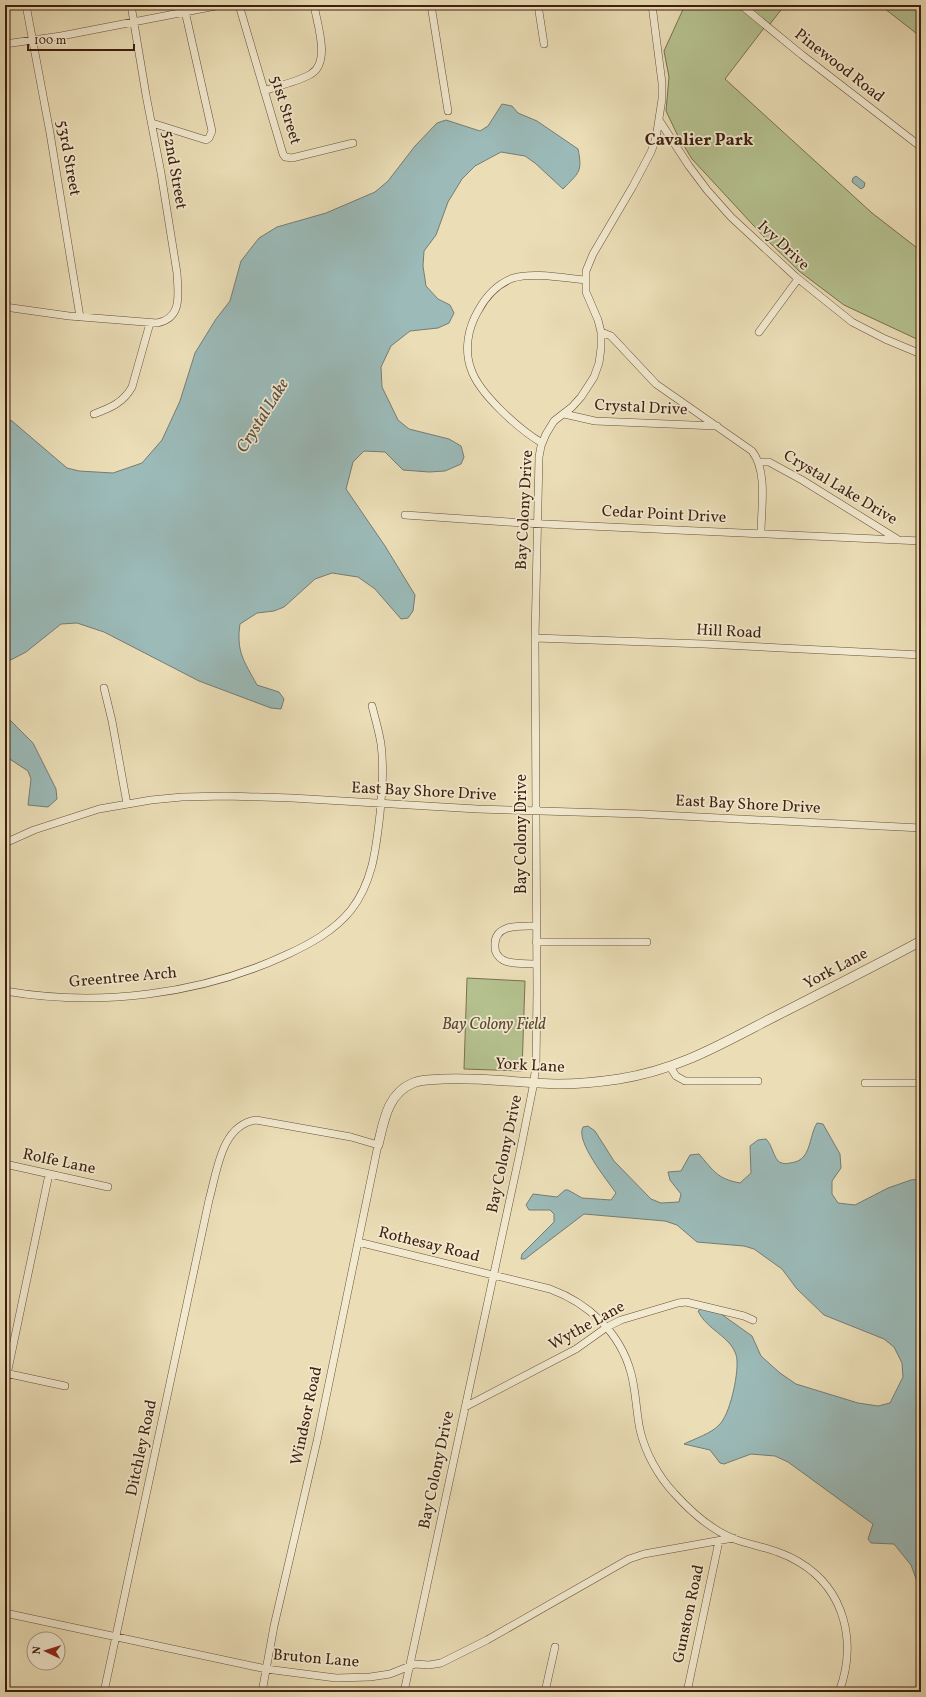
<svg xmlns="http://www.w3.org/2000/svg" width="926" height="1697" font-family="Vollkorn,serif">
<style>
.green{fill:#b5c290;stroke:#7a704f}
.water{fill:#9bbab8;stroke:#767c74}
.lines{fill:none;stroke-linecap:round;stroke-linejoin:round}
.minor-casing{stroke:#694e38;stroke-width:8}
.tertiary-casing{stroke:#694e38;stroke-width:10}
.minor{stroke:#f2ead0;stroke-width:7}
.tertiary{stroke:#f2ead0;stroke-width:9}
.labels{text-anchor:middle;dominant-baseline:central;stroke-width:3.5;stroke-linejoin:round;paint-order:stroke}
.street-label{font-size:16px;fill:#3e1e0e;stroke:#f2ead0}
.park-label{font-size:16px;font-style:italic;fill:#5c472e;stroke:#f2ead0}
.neighbourhood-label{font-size:17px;font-weight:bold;fill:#3e1e0e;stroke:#f2ead0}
.water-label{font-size:17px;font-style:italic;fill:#5a4d41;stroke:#f2ead0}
</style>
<rect width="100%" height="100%" fill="#ebdeb7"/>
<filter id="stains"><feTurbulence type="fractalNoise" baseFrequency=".005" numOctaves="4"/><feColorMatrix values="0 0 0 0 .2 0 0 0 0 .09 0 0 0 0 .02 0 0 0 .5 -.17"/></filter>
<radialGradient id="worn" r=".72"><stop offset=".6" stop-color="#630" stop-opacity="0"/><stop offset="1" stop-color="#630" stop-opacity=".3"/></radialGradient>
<path class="green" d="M685,5H785L766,29L764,28L725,79L872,213L921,251V341L844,305L799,271L766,239L692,159L678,136L666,111L669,77L664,51Z
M880,5H921V37Z
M467,978L525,981L522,1071L464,1069Z"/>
<path class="water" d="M502,104L512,106L518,113L537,121L578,149C583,173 578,173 563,189L535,163L525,156L501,152L475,166L462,179L448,202L436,235L424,251L423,266L426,286L438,299L450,305L454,313L449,323L438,328L410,331L391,346L381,367L382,387L398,420L409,429L449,439L461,446L464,457L461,464L445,471L429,472L403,470L385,452L364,451L353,462L346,489L385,546L415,595L413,611L408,618L401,619L375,589L358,577L332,573L315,579L284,607L274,611L257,613L240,624C236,652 244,661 257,685L279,692L284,699L281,709L271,708L199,681L104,632L77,623L61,624L26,652L5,663V418L12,421L67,468L79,471L113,473L142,463L162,440L180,401L195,353L216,319L230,301L241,261L259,238L277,227L326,213L375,192L388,181L415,146L437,123L446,120L480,131L488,126Z
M856,176L865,183L864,187L861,189L852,182L853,178Z
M5,715L33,743L56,789L57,799L48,807L28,805L31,779L28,771L5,756Z
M817,1123L823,1124L840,1154L841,1168L832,1181V1194L838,1203L855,1205L888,1188L911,1180L921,1179V1592L911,1565L894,1544L871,1543L868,1539L873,1524L788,1462L775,1456L751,1454L724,1464L720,1463L710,1450L684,1444C694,1439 712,1433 719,1425C730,1415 738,1376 737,1361C737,1355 734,1349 730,1344C720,1332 705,1326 698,1311L703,1308L717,1311L752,1336L761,1356L780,1373L796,1384L858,1403L878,1406L890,1403L903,1377L902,1363L894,1347L884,1339L824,1315L797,1289L782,1269L754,1249L744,1246L697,1242L677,1225L665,1221L584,1214L525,1259H521L522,1254L554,1222V1214L550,1210H529L526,1205L533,1194L557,1197L565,1190H568L582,1198L611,1200L616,1193C607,1180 575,1141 583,1127L588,1126L595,1131L614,1161L651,1199L661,1203L679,1202L681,1194L670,1180L668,1172L681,1171L690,1155L699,1154C713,1170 717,1179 740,1183L751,1173L750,1146L758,1140L766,1139C772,1145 773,1155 778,1161C782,1164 786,1164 790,1163C812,1161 808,1138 817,1123Z
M921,1644V1692H920L919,1653Z"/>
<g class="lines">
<g class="minor-casing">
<path id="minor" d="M26,5L50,133L80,317
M239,5L283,154L285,157L292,158L353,143
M431,5L448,111
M538,5L544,44
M741,5L802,55L921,147
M5,44L61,36L221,5
M264,91C277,86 300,81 311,74C331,62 317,24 314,5
M659,120L689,166L707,190L731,217L796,277L852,322L885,339L921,354
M152,123L206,140L209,138L212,131L185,11
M5,307L69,316L157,323C183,318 178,294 177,273L161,173L146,95L131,5
M601,332L611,336L656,384L752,451C768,472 761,508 761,533
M759,332L798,279
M94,414C110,408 123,403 132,387L150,323
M564,414L595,421L717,426
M542,443C520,430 479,394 471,369C464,350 468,328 478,311C486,296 497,284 513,278C533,272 564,278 585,280
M759,462H769L802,480L897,539
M405,515L523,523L921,541
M535,638L704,644L921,655
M104,688L112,721L127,804
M5,843L34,830L99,809L151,800L182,797L227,796L292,798L477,809L641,814L921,828
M537,926C521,926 493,923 495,947C495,952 498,957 503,960C511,965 527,963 537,964
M536,942H647
M5,991C98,1007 200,995 286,955C310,944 334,931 351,910C373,882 376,848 380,814C382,790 384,767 381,744C379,731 375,718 372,706
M670,1067L676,1076L685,1081H758
M865,1083H921
M5,1164L108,1187
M358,1242L550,1289C588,1303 620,1332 631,1373C636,1391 636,1411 640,1430C645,1452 658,1476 674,1493C691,1512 712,1531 737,1540C758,1547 780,1550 799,1562C846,1590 857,1644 839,1692
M5,1373L65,1386
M5,1384L49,1174
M465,1407L576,1349L607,1327L621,1320L678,1303L686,1302L744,1316L753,1320
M5,1613L266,1669L336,1678L370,1677L390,1674L415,1664L429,1665L441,1663L487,1640L629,1559L644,1554L733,1538
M104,1692L209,1200C217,1172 221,1125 256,1120L351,1137L378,1145L317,1441L274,1626L262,1692
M404,1692L520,1152L533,1087L536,1065L537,992L535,638L539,457L541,446L546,434L554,421L572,407L581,397L594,377L599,363L601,348V332L598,320L586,292V271L593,254L633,186L651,152L656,138L662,99V83L652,5
M545,1692L555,1647
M687,1692L719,1541"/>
</g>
<g class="tertiary-casing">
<path id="tertiary" d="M378,1145C384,1121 387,1094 413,1083C422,1079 433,1080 443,1079C481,1077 519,1083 557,1084C578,1084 599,1082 619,1079C677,1070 718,1046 770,1019C821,993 871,968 921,941"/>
</g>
<use href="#minor" class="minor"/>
<use href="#tertiary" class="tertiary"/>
</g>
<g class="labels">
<g class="street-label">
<text transform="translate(839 66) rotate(38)">Pinewood Road</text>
<text transform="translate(285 110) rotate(73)">51st Street</text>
<text transform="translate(68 158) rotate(80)">53rd Street</text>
<text transform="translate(174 170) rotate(80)">52nd Street</text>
<text transform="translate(783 246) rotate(43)">Ivy Drive</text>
<text transform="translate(641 408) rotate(3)">Crystal Drive</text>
<text transform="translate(840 488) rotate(31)">Crystal Lake Drive</text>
<text transform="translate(525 510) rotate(-87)">Bay Colony Drive</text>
<text transform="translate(664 515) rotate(3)">Cedar Point Drive</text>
<text transform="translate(729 632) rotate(3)">Hill Road</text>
<text transform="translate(424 792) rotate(3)">East Bay Shore Drive</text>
<text transform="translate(748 805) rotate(3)">East Bay Shore Drive</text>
<text transform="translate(522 834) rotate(-90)">Bay Colony Drive</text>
<text transform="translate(836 969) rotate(-28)">York Lane</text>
<text transform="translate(123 978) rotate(-5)">Greentree Arch</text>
<text transform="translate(530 1066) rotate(3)">York Lane</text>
<text transform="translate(505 1154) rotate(-78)">Bay Colony Drive</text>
<text transform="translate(59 1162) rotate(12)">Rolfe Lane</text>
<text transform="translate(429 1245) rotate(14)">Rothesay Road</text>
<text transform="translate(587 1326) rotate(-29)">Wythe Lane</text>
<text transform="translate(307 1416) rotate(-78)">Windsor Road</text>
<text transform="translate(142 1448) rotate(-78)">Ditchley Road</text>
<text transform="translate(437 1470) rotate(-78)">Bay Colony Drive</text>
<text transform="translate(689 1614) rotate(-78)">Gunston Road</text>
<text transform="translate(316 1659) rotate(5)">Bruton Lane</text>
</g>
<g class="park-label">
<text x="494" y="1025">Bay Colony Field</text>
</g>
<g class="neighbourhood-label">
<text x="699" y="140">Cavalier Park</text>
</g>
<g class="water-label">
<text transform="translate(263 416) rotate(-58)">Crystal Lake</text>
</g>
</g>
<rect width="926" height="1697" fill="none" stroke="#ebdeb7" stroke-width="20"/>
<rect x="6" y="6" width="914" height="1685" fill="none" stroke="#3e1e0e" stroke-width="2"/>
<rect x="10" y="10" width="906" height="1677" fill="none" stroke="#3e1e0e"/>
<g transform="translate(46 1651) rotate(274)"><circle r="19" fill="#f2ead0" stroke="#aa9882"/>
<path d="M0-3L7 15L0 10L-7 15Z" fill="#8f2418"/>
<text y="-6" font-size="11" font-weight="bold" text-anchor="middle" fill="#3e1e0e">N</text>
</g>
<path d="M28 44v6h106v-6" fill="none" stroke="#3e1e0e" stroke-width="2"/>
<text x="34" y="44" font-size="12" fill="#3e1e0e" stroke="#f2ead0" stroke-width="3" paint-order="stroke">100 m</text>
<rect width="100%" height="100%" filter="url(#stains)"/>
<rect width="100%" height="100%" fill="url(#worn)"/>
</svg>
